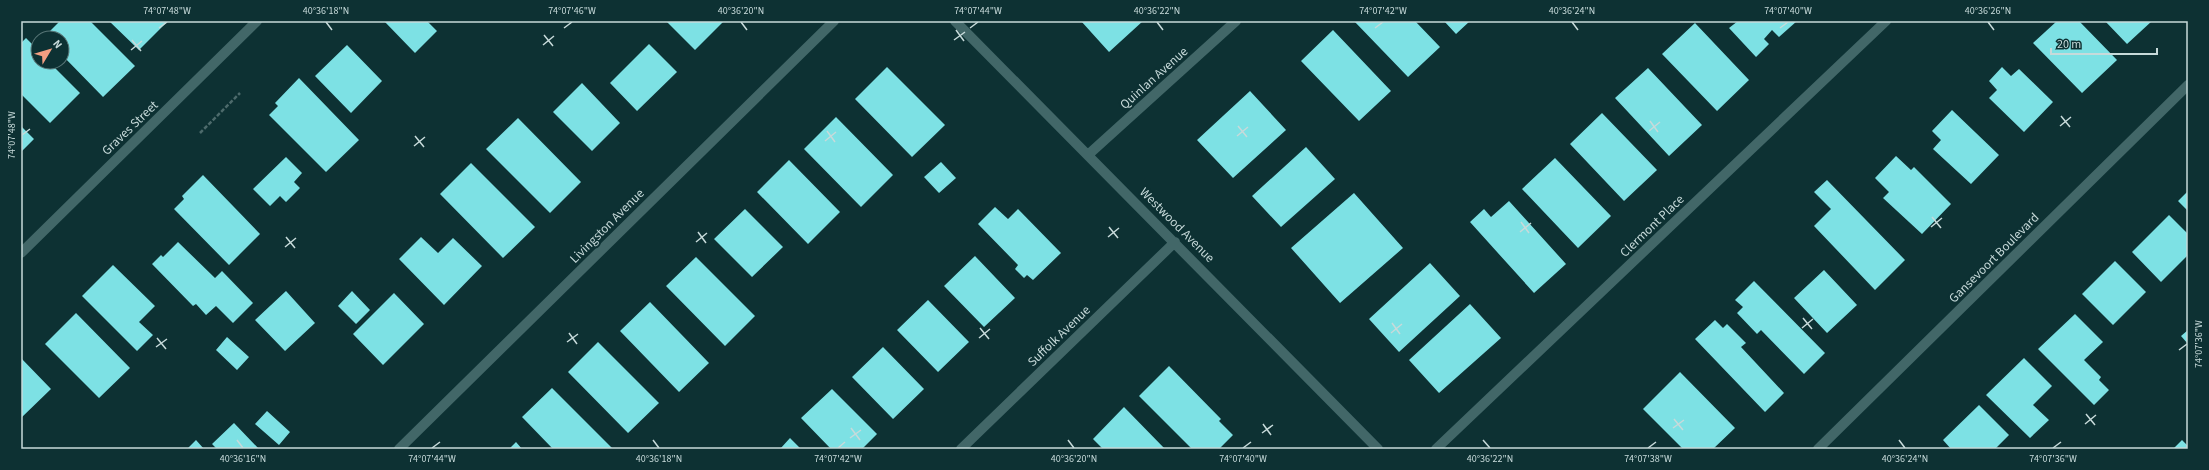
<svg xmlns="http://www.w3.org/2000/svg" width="2209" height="470" font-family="'Source Sans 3',sans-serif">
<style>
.building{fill:#7de1e4}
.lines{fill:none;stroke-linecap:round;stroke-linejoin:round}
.path{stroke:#4c6a6b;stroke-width:2.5;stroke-dasharray:4 2;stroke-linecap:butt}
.minor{stroke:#426768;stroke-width:10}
.ticks{fill:none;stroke:#c7dada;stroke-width:1.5}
.labels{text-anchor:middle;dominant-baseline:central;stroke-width:4;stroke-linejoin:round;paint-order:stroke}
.street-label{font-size:13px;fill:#c7dada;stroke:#0d3133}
.neatline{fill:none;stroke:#c7dada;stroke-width:1.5}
.ticks-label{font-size:10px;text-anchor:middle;fill:#c7dada}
</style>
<rect width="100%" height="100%" fill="#0d3133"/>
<path class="building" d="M60,21H90L135,66L103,97L62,55V38L44,37Z
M109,21H168L139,50Z
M384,21H427L437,31L415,53Z
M666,21H724L695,50Z
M1081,21H1143L1109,52Z
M1354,21H1415L1440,47L1408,77Z
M1444,21H1470L1456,34Z
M1738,21H1797L1779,37L1772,30L1764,39L1769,44L1756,57L1729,28Z
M2057,21H2079L2117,60L2082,93L2033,43Z
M2105,21H2152L2127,44Z
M1695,23L1749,80L1717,111L1662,54Z
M1333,30L1391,91L1359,121L1301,61Z
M26,38L38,50V62H49L80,93L50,123L21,94V43Z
M649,44L677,72L637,111L610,83Z
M347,45L382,81L351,113L315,76Z
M887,67L945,125L912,157L855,99Z
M2002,67L2011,76L2019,69L2053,102L2024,132L1989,98L1997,90L1989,81Z
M1648,68L1702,125L1669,156L1615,98Z
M299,78L359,140L326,172L269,115L278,106L275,103Z
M582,83L620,123L592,151L553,112Z
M1250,91L1286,130L1233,178L1197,140Z
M1952,110L1999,155L1971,184L1933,149L1941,140L1932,131Z
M1602,113L1657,170L1624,201L1570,144Z
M836,117L893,175L861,207L804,149Z
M518,118L581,182L550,213L486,149Z
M21,126L34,139L21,152Z
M1306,147L1335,179L1281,227L1252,196Z
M1896,156L1911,170L1914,167L1951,204L1922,234L1883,198L1889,192L1875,178Z
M286,157L302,173L294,182L300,188L286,202L280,196L270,206L253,189Z
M1555,158L1611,216L1578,248L1522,189Z
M789,160L840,212L808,244L757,192Z
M941,162L956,178L939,193L924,177Z
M471,163L535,227L503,258L440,194Z
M203,175L260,234L229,265L174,209L184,199L182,196Z
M1827,180L1905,260L1875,290L1814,226L1831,209L1814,192Z
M2188,191V211L2178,201Z
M1354,193L1403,248L1340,303L1291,248Z
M1509,201L1566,264L1534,293L1470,222L1484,209L1491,217Z
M995,207L1008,219L1018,209L1061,253L1033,280L1027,275L1024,278L1015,269L1018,265L978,224Z
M745,209L783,247L752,277L714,239Z
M2169,215L2188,234V255L2161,282L2132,252Z
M421,237L438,253L453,238L482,266L444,305L399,259Z
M178,242L215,278L222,271L253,303L233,323L216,306L206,315L196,304L193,306L152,264L161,255L163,257Z
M975,256L1015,298L984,327L944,286Z
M696,257L755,316L725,346L666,286Z
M2115,261L2146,292L2113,325L2082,294Z
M1430,263L1460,296L1399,352L1369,319Z
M113,265L155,306L139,322L153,335L137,351L82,296Z
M1824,270L1857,305L1827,333L1794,298Z
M1754,281L1825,353L1804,374L1761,330L1757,334L1737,313L1743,307L1735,300Z
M286,291L315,323L285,351L255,320Z
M352,291L370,310L356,324L338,306Z
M394,293L424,324L383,365L353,334Z
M928,300L969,342L938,372L897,330Z
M650,302L709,363L679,392L620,331Z
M1470,304L1501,338L1439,393L1409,360Z
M76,313L130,368L99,398L45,344Z
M2075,314L2103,342L2084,360L2101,377L2099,380L2109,390L2094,405L2038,349Z
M1715,320L1723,328L1727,324L1746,343L1741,347L1784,393L1765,412L1695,339Z
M2188,330V344L2181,336Z
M227,337L249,357L237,370L216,350Z
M598,342L659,403L628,433L568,372Z
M883,347L924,389L893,419L852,377Z
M21,358L51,389L21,418Z
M2024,358L2052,386L2033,405L2049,420L2030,438L1986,395Z
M1169,366L1221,419L1219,421L1233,435L1219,449H1192L1139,396Z
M1680,372L1735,428L1713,449H1683L1643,409Z
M552,388L613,449H553L522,417Z
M832,389L877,434L862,449H831L801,418Z
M1979,405L2009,435L1995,449H1951L1943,440Z
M1124,407L1165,449H1103L1093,439Z
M267,411L290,432L279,445L255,424Z
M234,423L259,449H217L212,444Z
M790,438L801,449H780Z
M196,440L204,449H187Z
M2182,440L2188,446V449H2173Z
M516,442L522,449H509Z"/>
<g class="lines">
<path class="path" d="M200,133L240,93"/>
<path class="minor" d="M955,21L1378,449
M1089,154L1236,21
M21,253L257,21
M399,449L834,21
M961,449L1175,242
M1436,449L1886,21
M1818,449L2188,85"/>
</g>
<path class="ticks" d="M326,22L332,30M741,22L747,30M1157,22L1163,30M1572,22L1578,30M1988,22L1994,30M159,28L167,22M564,28L572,22M970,28L978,22M1375,28L1383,22M1780,28L1788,22M956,30L964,41M544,35L553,46M132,40L141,51M954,40L965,32M543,45L554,36M131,50L142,41M2061,116L2070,127M1650,121L1658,132M1238,126L1247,137M2060,126L2071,117M827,131L835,142M1649,131L1660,122M22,135L30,129M415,136L424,147M1237,136L1248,127M825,141L836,132M414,146L425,137M1932,217L1941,228M1521,222L1529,233M1109,227L1118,238M1931,227L1942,218M698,232L706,243M1520,232L1531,223M286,237L295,248M1108,237L1119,228M696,242L707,233M285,247L296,238M1803,318L1812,329M1392,323L1400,334M980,328L989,339M1802,328L1813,319M569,333L577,344M1391,333L1402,324M157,338L166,349M979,338L990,329M567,342L578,334M156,347L167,339M2179,350L2187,344M2086,414L2095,425M1674,419L1683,430M1263,424L1271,435M2085,424L2096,415M851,428L860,440M1673,428L1684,420M1262,433L1273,425M850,438L861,430M237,440L243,448M653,440L659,448M1068,440L1074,448M1483,440L1490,448M1899,440L1905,448M432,448L440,442M838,448L845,442M1243,448L1251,442M1648,448L1656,442M2053,448L2061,442"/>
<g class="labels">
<g class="street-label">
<text transform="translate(1154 78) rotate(-42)">Quinlan Avenue</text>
<text transform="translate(130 128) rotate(-44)">Graves Street</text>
<text transform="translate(1177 225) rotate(45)">Westwood Avenue</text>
<text transform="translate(607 226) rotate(-45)">Livingston Avenue</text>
<text transform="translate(1652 226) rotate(-44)">Clermont Place</text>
<text transform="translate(1994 258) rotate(-45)">Gansevoort Boulevard</text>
<text transform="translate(1059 336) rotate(-44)">Suffolk Avenue</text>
</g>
</g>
<rect width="2209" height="470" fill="none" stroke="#0d3133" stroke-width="44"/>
<g transform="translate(50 50) rotate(52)"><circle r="19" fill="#0d3133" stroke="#577576"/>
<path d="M0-3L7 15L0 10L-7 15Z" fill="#f39f82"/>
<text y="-6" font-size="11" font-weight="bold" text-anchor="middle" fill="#c7dada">N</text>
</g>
<path d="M2051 48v6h106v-6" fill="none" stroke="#c7dada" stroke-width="2"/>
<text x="2057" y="48" font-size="12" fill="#c7dada" stroke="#0d3133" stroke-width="3" paint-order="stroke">20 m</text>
<rect x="22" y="22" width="2165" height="426" class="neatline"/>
<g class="ticks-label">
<text x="167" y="14">74°07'48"W</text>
<text x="326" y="14">40°36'18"N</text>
<text x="572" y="14">74°07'46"W</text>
<text x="741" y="14">40°36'20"N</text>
<text x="978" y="14">74°07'44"W</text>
<text x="1157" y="14">40°36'22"N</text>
<text x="1383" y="14">74°07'42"W</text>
<text x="1572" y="14">40°36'24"N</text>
<text x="1788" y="14">74°07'40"W</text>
<text x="1988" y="14">40°36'26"N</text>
<text transform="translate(11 135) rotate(-90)" y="4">74°07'48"W</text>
<text transform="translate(2198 344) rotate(-90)" y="4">74°07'36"W</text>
<text x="243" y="462">40°36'16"N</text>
<text x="432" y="462">74°07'44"W</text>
<text x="659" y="462">40°36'18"N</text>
<text x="838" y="462">74°07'42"W</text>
<text x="1074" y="462">40°36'20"N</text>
<text x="1243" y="462">74°07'40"W</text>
<text x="1490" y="462">40°36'22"N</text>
<text x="1648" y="462">74°07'38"W</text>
<text x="1905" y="462">40°36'24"N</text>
<text x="2053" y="462">74°07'36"W</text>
</g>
</svg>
